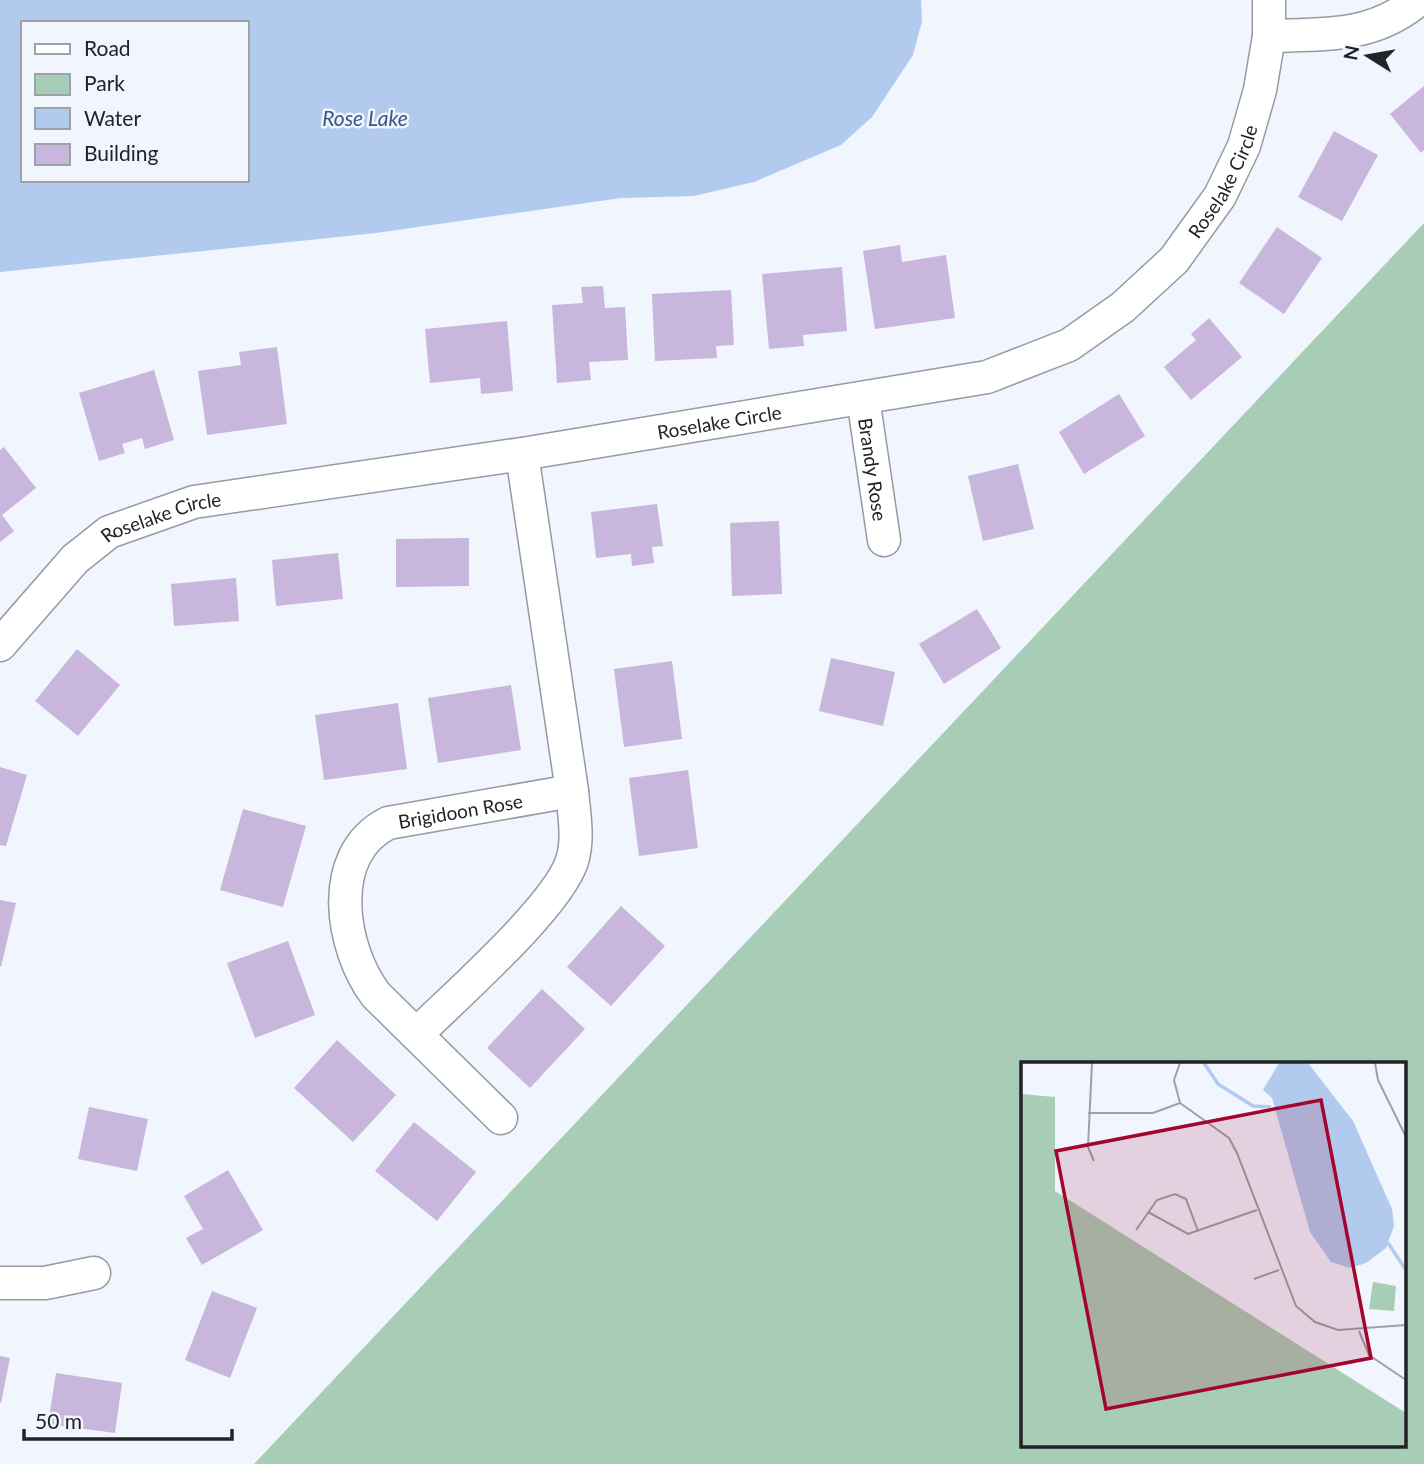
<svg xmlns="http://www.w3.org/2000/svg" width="1424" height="1464" font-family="Lato,sans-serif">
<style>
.green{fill:#a8cdb6;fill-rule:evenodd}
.water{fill:#b2caee;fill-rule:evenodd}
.building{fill:#c9b6dc}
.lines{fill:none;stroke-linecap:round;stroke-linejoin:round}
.minor-casing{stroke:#969ba3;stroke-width:35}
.minor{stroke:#fff;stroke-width:32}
.labels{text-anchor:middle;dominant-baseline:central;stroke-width:5;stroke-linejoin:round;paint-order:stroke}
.street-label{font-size:19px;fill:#212326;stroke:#f0f5fe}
.water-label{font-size:21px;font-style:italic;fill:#385787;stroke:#f0f5fe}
.inset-river{fill:none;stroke:#b2caee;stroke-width:3.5}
.inset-road{fill:none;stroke:#9da1a8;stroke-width:2}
.view{fill:#a3052d;fill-opacity:0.15;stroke:#a3052d;stroke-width:3.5}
.inset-edge{fill:none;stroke:#212326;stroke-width:3.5}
</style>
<rect width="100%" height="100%" fill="#f0f5fe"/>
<path class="green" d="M1424,223V1464H254ZM1023,1063H1405V1445H1023Z"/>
<path class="water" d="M0,0H921L922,21L913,55L872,117L841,145L754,182L694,196L621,198L376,233L0,272ZM23,23H247V180H23Z"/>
<path class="building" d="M1424,86V150L1421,153L1390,114Z
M1334,131L1378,155L1342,221L1298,197Z
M1277,227L1322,258L1284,314L1239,283Z
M900,245L902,262L946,255L955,318L875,329L863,251Z
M842,267L847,331L803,335L804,346L769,349L762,274Z
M603,286L605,308L625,307L628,360L589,362L591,380L557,383L552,305L583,303L581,287Z
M731,290L734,345L716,346L717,358L655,361L652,294Z
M1209,318L1242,357L1191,400L1164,367L1196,340L1191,334Z
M507,321L513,391L481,394L480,378L430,383L425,329Z
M277,347L287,424L207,435L198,371L241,365L239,352Z
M154,370L174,440L145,449L142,438L122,444L125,453L99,461L79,393Z
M1119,394L1145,436L1084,474L1059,432Z
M4,447L36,488L2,515L14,531L0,542V450Z
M1018,464L1034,529L983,541L968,476Z
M657,504L663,546L652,547L654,563L632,566L631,554L596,558L591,512Z
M779,521L782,594L732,596L730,523Z
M469,538V586L396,587V539Z
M338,553L343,599L276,606L272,560Z
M236,578L239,621L174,626L171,584Z
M977,609L1001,648L944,684L919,644Z
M77,649L120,685L78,736L35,701Z
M831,658L895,672L883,726L819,711Z
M672,661L682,739L624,747L614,669Z
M511,685L521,750L438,763L428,698Z
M398,703L407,769L324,780L315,715Z
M0,767L27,775L6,846L0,845Z
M688,770L698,848L639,856L629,778Z
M243,809L306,826L283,907L220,890Z
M0,900L16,903L1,967L0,966Z
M621,906L665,946L611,1006L567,967Z
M288,941L315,1015L255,1038L227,963Z
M542,989L585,1029L530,1088L487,1048Z
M337,1040L396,1095L353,1142L294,1088Z
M89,1107L148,1119L137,1171L78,1159Z
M414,1122L476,1172L437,1221L375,1171Z
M228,1170L263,1230L202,1265L186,1238L203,1229L184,1196Z
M212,1291L257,1308L230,1378L185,1360Z
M0,1356L10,1358L1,1403H0Z
M56,1373L122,1383L115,1433L48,1424Z"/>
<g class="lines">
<g class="minor-casing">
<g id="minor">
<path d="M1269,36C1325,34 1373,38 1418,0"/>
<path id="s1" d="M863,398L884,540"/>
<path id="s2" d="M0,645L75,559L109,532L194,502L522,454L987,377L1069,345L1123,307L1174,260L1220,196L1244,146L1260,90L1269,36V0"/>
<path d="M417,1034C455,996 557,907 572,861C579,839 574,814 572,791L522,454"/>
<path id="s3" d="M501,1118L376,995C341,949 325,855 388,823L572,791"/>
<path d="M0,1283H45L94,1273"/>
</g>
</g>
<use href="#minor" class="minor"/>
</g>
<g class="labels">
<g class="street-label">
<text stroke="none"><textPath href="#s2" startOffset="1367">Roselake Circle</textPath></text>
<text stroke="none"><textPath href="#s2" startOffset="779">Roselake Circle</textPath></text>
<text stroke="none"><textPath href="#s1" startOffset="72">Brandy Rose</textPath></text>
<text stroke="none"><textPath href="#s2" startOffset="212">Roselake Circle</textPath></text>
<text stroke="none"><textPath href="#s3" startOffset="443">Brigidoon Rose</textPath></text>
</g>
<g class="water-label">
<text x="365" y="117">Rose Lake</text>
</g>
</g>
<g transform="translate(1021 1062)">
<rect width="385" height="385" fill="#f0f5fe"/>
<path d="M0,32L34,35V129L385,351V384H0ZM352,220L375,224L373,249L348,247Z" fill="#a8cdb6"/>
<path d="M258,1H287L332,59L371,147L373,164L365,186L345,201L329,206L310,200L289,170L251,36L242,28Z" fill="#b2caee"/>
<path class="inset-river" d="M183,1L197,22L232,44L250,45M367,181L385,208"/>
<path class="inset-road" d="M71,1L67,85L73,99M159,1L153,18L159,41L208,76L216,91L275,244L294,260L317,268L385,263M354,1L357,18L385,75M67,51H132L159,41M127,150L167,172L236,148M115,168L136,138L154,132L165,137L177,169M233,217L258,208M338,269L348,293L385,318"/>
<path class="view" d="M300,38L350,296L85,347L35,89Z"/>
<rect width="385" height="385" class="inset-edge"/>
</g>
<rect x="21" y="21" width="228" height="161" fill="#f0f5fe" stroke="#9da1a8" stroke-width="2"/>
<rect x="35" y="44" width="35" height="10" fill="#ffffff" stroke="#9da1a8" stroke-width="2"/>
<text x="84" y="56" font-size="21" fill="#212326">Road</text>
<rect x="35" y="74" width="35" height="21" fill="#a8cdb6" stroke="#9da1a8" stroke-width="2"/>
<text x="84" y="91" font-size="21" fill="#212326">Park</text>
<rect x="35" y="108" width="35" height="21" fill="#b2caee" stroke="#9da1a8" stroke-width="2"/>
<text x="84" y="126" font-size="21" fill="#212326">Water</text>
<rect x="35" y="144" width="35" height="21" fill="#c9b6dc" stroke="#9da1a8" stroke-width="2"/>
<text x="84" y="161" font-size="21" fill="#212326">Building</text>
<g transform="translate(1368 56) rotate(281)" stroke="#f0f5fe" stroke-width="5" paint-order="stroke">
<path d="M0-5L12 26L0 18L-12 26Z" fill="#212326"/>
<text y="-10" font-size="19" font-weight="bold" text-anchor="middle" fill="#212326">N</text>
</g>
<path d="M24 1429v10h208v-10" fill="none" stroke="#212326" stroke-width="3.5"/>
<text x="35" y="1429" font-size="21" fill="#212326" stroke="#f0f5fe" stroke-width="5" paint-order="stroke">50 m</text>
</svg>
